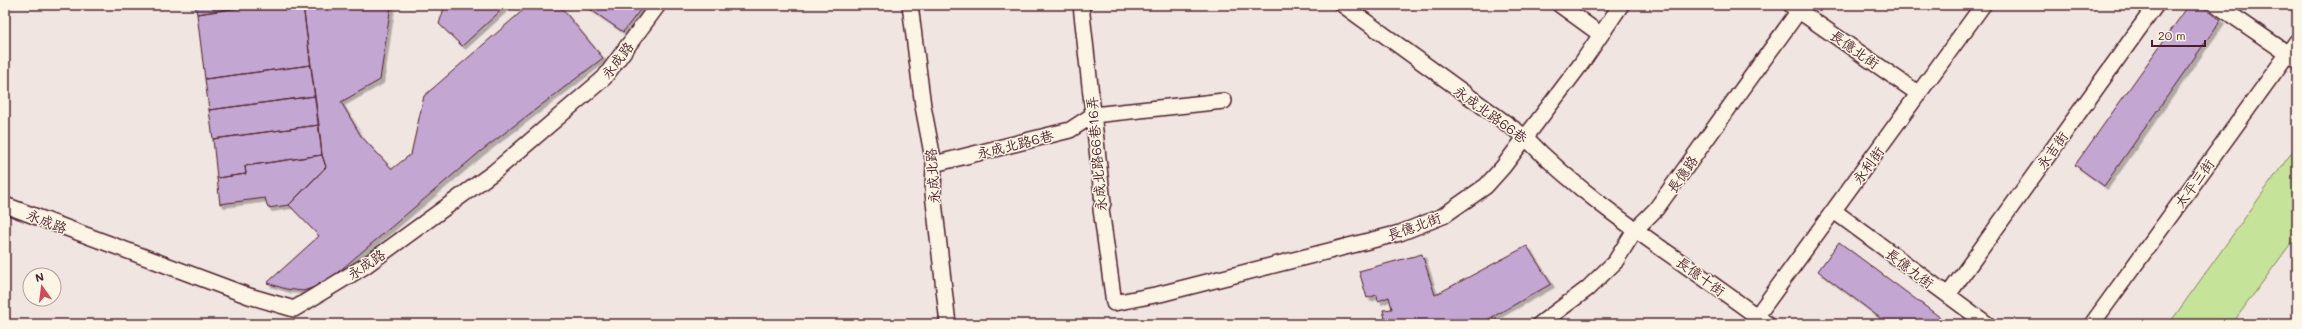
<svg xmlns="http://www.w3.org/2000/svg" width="2302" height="329" font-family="Mali,'LXGW WenKai TC',sans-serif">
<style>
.green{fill:#c6e39a;stroke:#888162}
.building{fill:#c4a6d2;stroke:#4a1f2b;filter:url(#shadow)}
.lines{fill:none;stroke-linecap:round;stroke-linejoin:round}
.minor-casing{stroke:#4a1f2b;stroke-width:18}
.minor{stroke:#fcf5e5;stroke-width:15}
.labels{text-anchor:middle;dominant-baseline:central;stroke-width:3;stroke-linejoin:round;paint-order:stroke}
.street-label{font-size:14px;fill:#4a1f2b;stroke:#fcf5e5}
</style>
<defs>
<filter id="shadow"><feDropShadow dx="3.5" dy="3.5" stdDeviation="0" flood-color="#0004"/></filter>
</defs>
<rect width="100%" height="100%" fill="#f1e5e1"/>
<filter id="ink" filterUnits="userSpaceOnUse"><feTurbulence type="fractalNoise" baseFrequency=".025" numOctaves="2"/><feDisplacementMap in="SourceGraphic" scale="8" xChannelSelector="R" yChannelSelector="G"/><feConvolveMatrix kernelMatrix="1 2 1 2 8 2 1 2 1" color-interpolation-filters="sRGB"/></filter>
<g filter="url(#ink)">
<path class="green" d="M2297,145V235L2232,324H2169Z"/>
<path class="building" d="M195,5H229V9L197,14Z
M229,5H261L229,9Z
M261,5H303L311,65L205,79L197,14Z
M303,5H391L380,80L341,102L361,136L392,169L411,154L424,96L529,5H559L603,58L481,151L324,284L303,291L286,289L267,283L319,236L289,205L326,167L322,155Z
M445,5H507L462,46L439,24Z
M584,5H644L623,32Z
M2189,5H2200L2221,20L2104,186L2075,165Z
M311,65L315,96L209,110L205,79Z
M315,96L319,125L213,139L209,110Z
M319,125L322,155L245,166L246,174L217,178L213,139Z
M322,155L326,167L289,205L268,208L265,198L220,204L217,178L246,174L245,166Z
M1839,242L1949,324H1888L1818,271Z
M1527,246L1551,284L1480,324H1386L1383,310L1392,309L1389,297L1378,301L1377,295L1367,298L1359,271L1422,254L1435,295Z"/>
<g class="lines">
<g class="minor-casing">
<path id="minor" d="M910,5L923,106L934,164L933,193L948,324
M1081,5L1103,203L1101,209L1114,303L1160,294L1400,233L1443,216L1486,186L1503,167L1581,64L1621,5
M1343,5L1525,137C1595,210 1686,262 1767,324
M1560,5L1600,34
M2217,5L2297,60
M1792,6L1919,94
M934,164L1070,130L1093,115L1224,101
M5,205L249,296L294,309L365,266L494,172L604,78L658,5
M1834,211L1987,324
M1948,295L2156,5
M1540,324L1587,289L1615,262L1635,230L1656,209L1803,5
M1751,324L1983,5
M2092,324L2297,41"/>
</g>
<use href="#minor" class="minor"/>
</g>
</g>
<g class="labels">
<g class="street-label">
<text transform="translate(1855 49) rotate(35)">長億北街</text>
<text transform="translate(617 60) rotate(-52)">永成路</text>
<text transform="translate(1491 114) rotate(36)">永成北路66巷</text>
<text transform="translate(1015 144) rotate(-14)">永成北路6巷</text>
<text transform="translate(2052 150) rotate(-54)">永吉街</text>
<text transform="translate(1096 154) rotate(-95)">永成北路66巷16弄</text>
<text transform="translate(1868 165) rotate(-54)">永利街</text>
<text transform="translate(1682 174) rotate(-55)">長億路</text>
<text transform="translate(932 176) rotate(-94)">永成北路</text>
<text transform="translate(2194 183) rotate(-54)">太平三街</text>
<text transform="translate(47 221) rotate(21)">永成路</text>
<text transform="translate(1414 226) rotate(-20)">長億北街</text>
<text transform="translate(366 264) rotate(-34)">永成路</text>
<text transform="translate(1910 268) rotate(37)">長億九街</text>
<text transform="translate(1701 276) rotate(36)">長億十街</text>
</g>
</g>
<rect width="2302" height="329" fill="none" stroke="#fcf5e5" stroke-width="20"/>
<rect x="10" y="10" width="2282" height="309" fill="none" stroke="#4a1f2b" stroke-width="1.5" filter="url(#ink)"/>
<g transform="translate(42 287) rotate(346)"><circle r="19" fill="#fcf5e5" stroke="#b59f9b"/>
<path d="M0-3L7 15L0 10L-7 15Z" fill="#d1495b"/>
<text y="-6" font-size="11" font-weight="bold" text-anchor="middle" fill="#4a1f2b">N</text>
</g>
<path d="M2152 40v6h53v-6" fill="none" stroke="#4a1f2b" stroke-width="2"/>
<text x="2158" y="40" font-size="12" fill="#4a1f2b" stroke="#fcf5e5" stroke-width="3" paint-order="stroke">20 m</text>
</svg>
